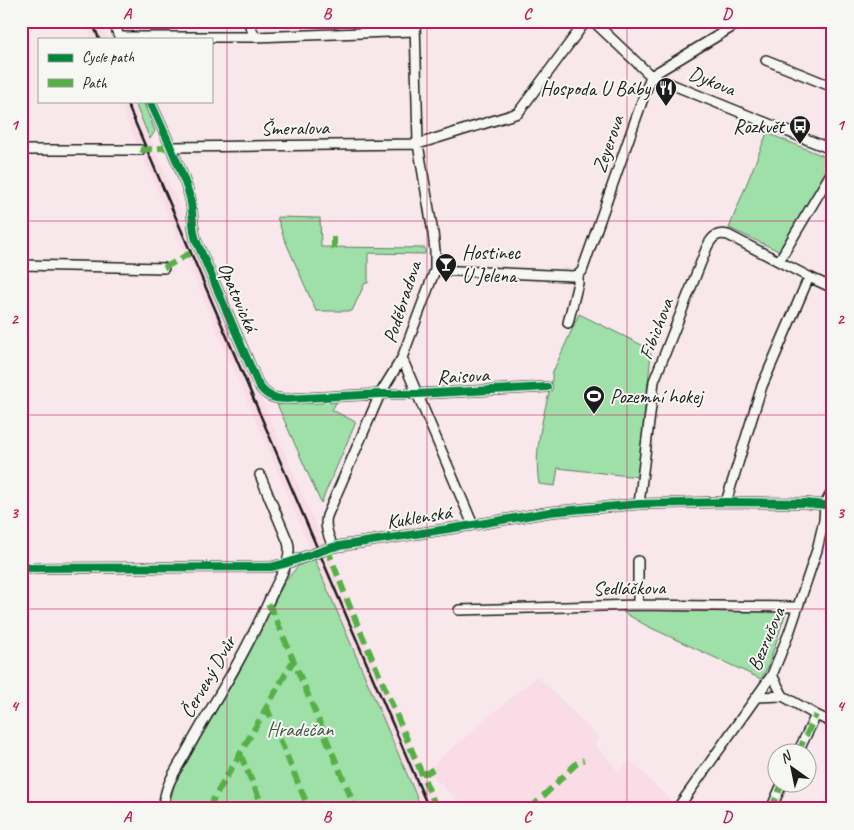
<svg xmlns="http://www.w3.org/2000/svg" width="854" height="830" font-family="Caveat,sans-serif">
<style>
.built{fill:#f9dce6}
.green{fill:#9fdfa8;stroke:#5e7e62}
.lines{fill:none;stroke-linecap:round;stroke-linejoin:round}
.street-casing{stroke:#1c1c1c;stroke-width:12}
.street{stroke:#f6f6f2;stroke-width:9}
.rail{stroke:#1c1c1c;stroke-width:2.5}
.quiet{stroke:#55b145;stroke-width:6;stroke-dasharray:12 6;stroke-linecap:butt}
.cycleway-casing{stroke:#f6f6f2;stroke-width:11}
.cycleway{stroke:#00873e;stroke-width:8}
.grid{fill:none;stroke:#c2185b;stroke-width:1;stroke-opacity:0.55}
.labels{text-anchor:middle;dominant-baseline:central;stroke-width:4;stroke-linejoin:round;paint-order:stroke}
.street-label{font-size:20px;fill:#1c1c1c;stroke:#f6f6f2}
.poi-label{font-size:20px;fill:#1c1c1c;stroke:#f6f6f2;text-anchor:end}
.park-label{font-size:20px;fill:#435646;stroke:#f6f6f2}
.neatline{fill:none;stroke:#c2185b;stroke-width:2}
.grid-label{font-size:16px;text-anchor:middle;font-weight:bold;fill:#c2185b}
</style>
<rect width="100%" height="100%" fill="#f8e7eb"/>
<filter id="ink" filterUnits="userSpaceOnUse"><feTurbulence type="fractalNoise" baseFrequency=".02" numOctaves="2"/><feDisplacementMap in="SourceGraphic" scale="10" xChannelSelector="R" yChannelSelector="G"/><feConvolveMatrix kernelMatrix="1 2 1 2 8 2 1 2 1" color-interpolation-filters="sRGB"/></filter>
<g filter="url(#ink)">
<path class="built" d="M85,21H99L107,39H92Z
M119,101H134L437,809H422Z
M537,676L599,738L594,743L618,771L630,760L674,805L671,809H466L427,770Z"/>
<path class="green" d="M134,101H143L155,131L150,139Z
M767,133L831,159L830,166L779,251L729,228Z
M277,217L320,218L321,247L425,248V254L368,253V283H365L352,311H316L284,238Z
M579,314L648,348L647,351L651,354L638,477L558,468L555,486L539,484C533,449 544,414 552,381V374Z
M337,401L332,410L356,422L321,503L277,404Z
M314,558L422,809H169V805L175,783L216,711L238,674L284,583L298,566Z
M627,610H633L786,612L768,667L761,679L647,626L623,612Z"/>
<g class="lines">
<g class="street-casing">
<path id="street" d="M113,21L120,39
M248,21L255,37
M593,21L651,76L833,150
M119,37H255L415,31
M766,60L833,87
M150,101C164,132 179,162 189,194C194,209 191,225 196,240L258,384C265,395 273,399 286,399L380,394H416L547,387
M172,147L418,144L518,113L586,21
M21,150H140
M779,261L833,170
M21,265L164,268
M435,270L573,276L578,275
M568,323L578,283V275L582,271L651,76L742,21
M402,358L473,525
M726,502L762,386L809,277
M639,504L654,381L707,247C712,237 717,232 728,235L809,277L833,288
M333,547C329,537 324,526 327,516L380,394L402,358L435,270V251L433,233L418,144L415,21
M638,561V605
M21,568L271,567L287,563L333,547L473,525L550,512L639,504L726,502L805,503L825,505L833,510
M459,610L638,605L798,607
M772,675L783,696L816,715L833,723
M757,697L783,696
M798,752L816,715
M164,809C163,789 174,773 184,756C196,734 209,712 222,690C241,659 258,625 273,592C280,576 293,559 288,542L260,475
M677,809L772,675L789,633L817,550L824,520L825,505L833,489
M771,809L783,782"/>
</g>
<use href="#street" class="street"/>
<path class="rail" d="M92,21L99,39
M126,101L429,809"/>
<path class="quiet" d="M140,150L172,147
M334,249V236
M164,268L199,248
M327,548L350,607L437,809
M268,604L273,612L356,809
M266,706L309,809
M798,752L816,715
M240,754L264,809
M422,773H427L435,768
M210,809L213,800L240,754L293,661
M530,809L577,763L584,760
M771,809L783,782"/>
<g class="cycleway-casing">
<path id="cycleway" d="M150,101C164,132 179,162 189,194C194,209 191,225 196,240L258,384C265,395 273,399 286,399L380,394H416L547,387
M21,568L271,567L287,563L333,547L473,525L550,512L639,504L726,502L805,503L825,505L833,510"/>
</g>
<use href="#cycleway" class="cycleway"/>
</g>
</g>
<path class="grid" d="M227,21V809M427,21V809M627,21V809M21,221H833M21,415H833M21,609H833"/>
<defs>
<g id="restaurant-pin" transform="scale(1.125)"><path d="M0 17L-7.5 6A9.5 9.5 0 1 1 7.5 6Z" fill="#1c1c1c" stroke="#f6f6f2"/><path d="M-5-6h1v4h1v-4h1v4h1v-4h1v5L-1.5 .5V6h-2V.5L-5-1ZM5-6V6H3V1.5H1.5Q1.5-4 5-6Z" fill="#fff"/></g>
<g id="bus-pin" transform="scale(1.125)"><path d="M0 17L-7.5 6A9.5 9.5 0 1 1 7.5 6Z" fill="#1c1c1c" stroke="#f6f6f2"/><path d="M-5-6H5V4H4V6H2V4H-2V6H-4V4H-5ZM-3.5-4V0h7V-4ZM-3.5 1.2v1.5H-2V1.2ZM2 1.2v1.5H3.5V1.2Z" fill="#fff"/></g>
<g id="bar-pin" transform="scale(1.125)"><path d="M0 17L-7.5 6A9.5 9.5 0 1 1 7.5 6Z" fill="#1c1c1c" stroke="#f6f6f2"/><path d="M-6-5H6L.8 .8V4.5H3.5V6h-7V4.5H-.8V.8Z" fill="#fff"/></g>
<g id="stadium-pin" transform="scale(1.125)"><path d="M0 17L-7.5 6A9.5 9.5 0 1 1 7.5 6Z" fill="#1c1c1c" stroke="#f6f6f2"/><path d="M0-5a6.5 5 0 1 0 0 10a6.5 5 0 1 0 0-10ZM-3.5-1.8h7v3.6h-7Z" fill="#fff"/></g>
</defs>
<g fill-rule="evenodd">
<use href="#restaurant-pin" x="666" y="88"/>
<use href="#bus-pin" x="800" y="126"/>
<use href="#bar-pin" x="446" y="264"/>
<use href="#stadium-pin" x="594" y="396"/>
</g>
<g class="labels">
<g class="street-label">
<text transform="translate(712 81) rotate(22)">Dykova</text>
<text transform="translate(295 128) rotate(-1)">Šmeralova</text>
<text transform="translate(608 144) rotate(-71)">Zeyerova</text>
<text transform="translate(238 297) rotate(67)">Opatovická</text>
<text transform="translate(402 302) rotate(-72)">Poděbradova</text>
<text transform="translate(656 329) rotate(-69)">Fibichova</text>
<text transform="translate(463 376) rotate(-3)">Raisova</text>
<text transform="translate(419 517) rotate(-9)">Kuklenská</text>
<text transform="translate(629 588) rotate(-1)">Sedláčkova</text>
<text transform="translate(766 639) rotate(-67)">Bezručova</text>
<text transform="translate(208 677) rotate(-60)">Červený Dvůr</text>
</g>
<g class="poi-label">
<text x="650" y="88">Hospoda U Báby</text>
<text x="784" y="126">Rozkvět</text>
<text x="462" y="252" text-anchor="start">Hostinec<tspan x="462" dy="23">U Jelena</tspan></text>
<text x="610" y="396" text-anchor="start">Pozemní hokej</text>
</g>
<g class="park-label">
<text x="300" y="729">Hradečan</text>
</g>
</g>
<rect width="854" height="830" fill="none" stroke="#f6f6f2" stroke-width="55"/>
<rect x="38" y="38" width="175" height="65" fill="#f6f6f2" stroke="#9f9f9c"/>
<rect x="48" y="54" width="25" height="8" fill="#00873e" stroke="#9f9f9c"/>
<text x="82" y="62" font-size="15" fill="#1c1c1c">Cycle path</text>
<rect x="48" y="79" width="25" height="8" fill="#55b145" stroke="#9f9f9c"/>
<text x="82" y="88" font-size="15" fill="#1c1c1c">Path</text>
<g transform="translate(792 768) rotate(327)"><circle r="24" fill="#f6f6f2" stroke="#9f9f9c"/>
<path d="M0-4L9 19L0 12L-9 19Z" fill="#1c1c1c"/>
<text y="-8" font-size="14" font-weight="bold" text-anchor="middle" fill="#1c1c1c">N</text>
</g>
<rect x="28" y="28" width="798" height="774" class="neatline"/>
<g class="grid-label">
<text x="127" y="19">A</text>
<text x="327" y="19">B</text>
<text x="527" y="19">C</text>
<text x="727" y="19">D</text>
<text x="14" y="130">1</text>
<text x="840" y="130">1</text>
<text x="14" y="324">2</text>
<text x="840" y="324">2</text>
<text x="14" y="518">3</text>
<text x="840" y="518">3</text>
<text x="14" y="711">4</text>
<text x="840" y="711">4</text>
<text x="127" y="822">A</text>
<text x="327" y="822">B</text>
<text x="527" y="822">C</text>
<text x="727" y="822">D</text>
</g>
</svg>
